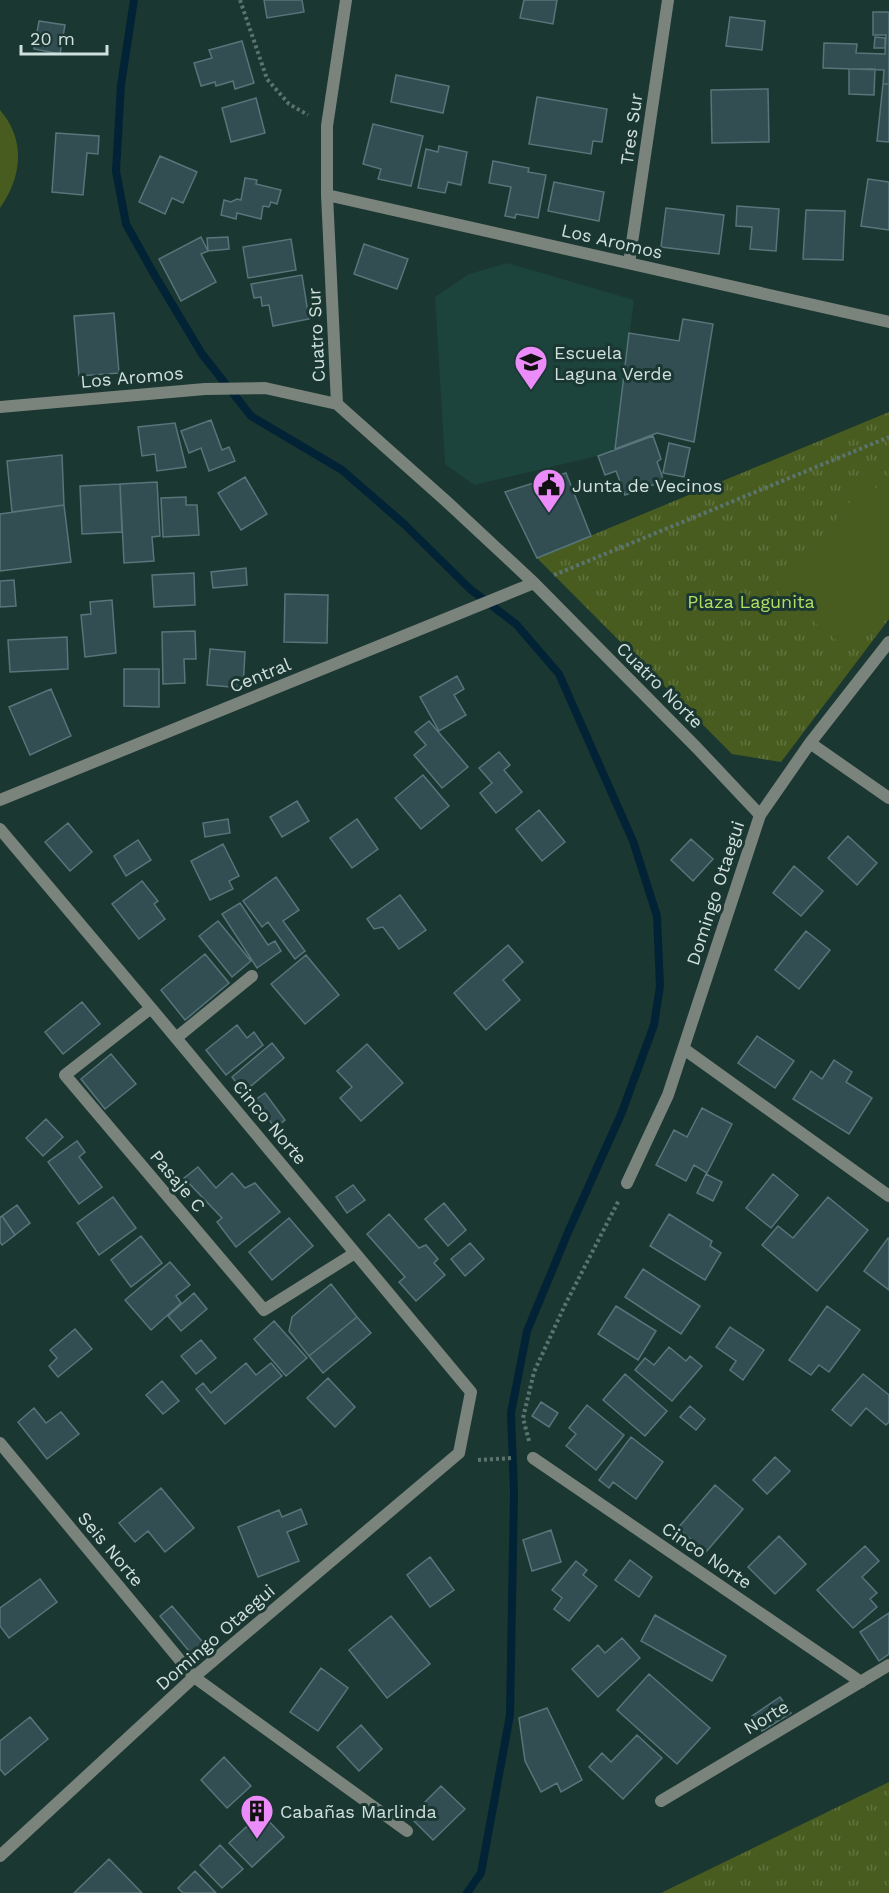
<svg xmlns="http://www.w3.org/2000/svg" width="889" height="1893" font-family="'Work Sans',sans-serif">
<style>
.built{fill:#1c433c}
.grass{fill:url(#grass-tufts)}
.garden{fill:#495c20}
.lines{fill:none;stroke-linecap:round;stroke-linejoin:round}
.stream{stroke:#022336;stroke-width:8}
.building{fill:#324e53;stroke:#57757a;stroke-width:1.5}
.path{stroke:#5c746f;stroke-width:4;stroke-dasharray:3 3;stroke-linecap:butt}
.lane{stroke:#7a847c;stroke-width:12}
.street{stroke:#7a847c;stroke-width:12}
.labels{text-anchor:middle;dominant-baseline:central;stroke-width:6;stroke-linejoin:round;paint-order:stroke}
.street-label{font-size:18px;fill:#d0e0dd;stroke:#1b3732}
.poi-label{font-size:18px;fill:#d0e0dd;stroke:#1b3732;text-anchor:start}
.park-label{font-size:18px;fill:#b5df62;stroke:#1b3732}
</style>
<defs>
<pattern id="grass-tufts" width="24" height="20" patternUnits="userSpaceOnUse" patternTransform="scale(1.5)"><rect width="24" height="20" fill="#495c20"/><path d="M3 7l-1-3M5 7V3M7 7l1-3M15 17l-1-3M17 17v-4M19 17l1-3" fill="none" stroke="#627340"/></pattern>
</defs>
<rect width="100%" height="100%" fill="#1b3732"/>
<path class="built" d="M507,263L634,300L615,449L598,456L474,485L445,464L435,297L469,274Z"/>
<path class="grass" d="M889,412V619L781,762L732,754L537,558Z
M889,1782V1893H661Z"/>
<path class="garden" d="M0,110C26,140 22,177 0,208Z
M867,481L889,499V602L850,651L777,592Z"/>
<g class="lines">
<path class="stream" d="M134,0L121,85L116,171L126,224L154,274L202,354L251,416L342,470L404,524L470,589L516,624L559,674L633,841L657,916L660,986L654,1025L622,1112L569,1230L527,1331L511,1413L514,1492L510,1715L481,1873L467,1893"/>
</g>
<path class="building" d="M264,0H302L304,12L267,18Z
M524,0H557L553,24L520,18Z
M873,12H889V84H883L884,70L823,68L824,43L857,44L856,53L885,54L886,35H873Z
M730,17L765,21L762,50L726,46Z
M39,21L65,25L60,54L34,49Z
M875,37L885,38V48H874Z
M242,41L254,83L235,89L233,81L216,86L215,82L201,86L194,63L212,58L209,50Z
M849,69H875L874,95L849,94Z
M396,75L449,86L443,113L391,102Z
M883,84H889V142L877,141Z
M768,89L769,142L712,143L711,90Z
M537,97L607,109L602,142L593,141L591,154L529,144Z
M256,98L265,133L231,142L222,108Z
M373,124L423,136L411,186L378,179L381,169L363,164Z
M56,133L99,136L98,154L87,153L83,195L52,192Z
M439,146L467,152L461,185L448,182L445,193L418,188L426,149L438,152Z
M160,156L197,172L183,203L172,198L165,214L139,202Z
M493,161L529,168L528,172L546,175L538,218L516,214L515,218L505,216L511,187L489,183Z
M245,178L257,180L256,184L281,190L277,204L271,202L269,207L263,206L261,219L237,213L236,219L221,215L224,200L231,202L237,199L241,200Z
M868,179L889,182V230L861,226Z
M554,182L604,192L599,221L548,211Z
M737,206L779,209L776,251L750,249L752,227L736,226Z
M666,208L724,215L719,254L661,247Z
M806,210L845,211L843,260L803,259Z
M201,237L208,251L201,254L216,282L181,301L159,259Z
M228,237L229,249L208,251L207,238Z
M291,239L296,270L248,278L243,247Z
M364,244L408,259L397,289L354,274Z
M302,275L309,319L273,326L269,305L262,306L261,297L254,298L251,284Z
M114,313L119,373L79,376L74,316Z
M683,319L713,324L694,442L657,433L615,449L629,333L679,341Z
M211,420L222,450L229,447L235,461L209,471L201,448L189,453L181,431Z
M175,423L186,467L157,471L155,454L142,456L138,427Z
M653,436L661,459L657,462L664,481L625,495L616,471L605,475L598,456Z
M669,443L690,448L684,477L663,473Z
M62,455L64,505L12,512L7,461Z
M566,473L591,536L537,558L505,492Z
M245,477L267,514L241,530L218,493Z
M157,482L160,536L152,537L154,561L124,563L120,484Z
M120,484L122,532L82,534L80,486Z
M186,497V505H197L199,535L163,537L161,498Z
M64,505L71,562L0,571V514Z
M246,568L247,585L213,588L211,572Z
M194,573L195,605L154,607L152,575Z
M14,580L16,606L0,607V581Z
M285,594L328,595L327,643L284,642Z
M112,600L116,653L85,657L81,615L91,614L90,602Z
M195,631L196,659H184L185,683L163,684L162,632Z
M67,637L68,669L10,672L8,640Z
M210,649L245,652L243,688L207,685Z
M124,669H159V707L124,706Z
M457,676L464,689L454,695L466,715L439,731L420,697Z
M51,689L71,736L30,755L9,707Z
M429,721L468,767L442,788L414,755L426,745L415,732Z
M499,752L510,765L504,770L522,792L496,813L480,793L492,783L479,768Z
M423,775L449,806L421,829L395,798Z
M297,801L309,821L282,837L270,817Z
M539,810L565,842L542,861L516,829Z
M228,819L230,833L205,837L203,823Z
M357,819L378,849L352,868L330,838Z
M68,823L92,852L70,871L45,842Z
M848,836L877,863L857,885L828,858Z
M691,839L713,859L693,881L671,860Z
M138,840L151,860L126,876L114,856Z
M223,844L239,876L229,881L233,889L210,900L191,861Z
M794,866L823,891L801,916L773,893Z
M276,877L299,910L283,921L305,951L295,959L268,922L262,927L243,901Z
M142,881L158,901L154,904L165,919L139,939L112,904Z
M400,895L426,930L399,949L383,927L374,929L367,919Z
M240,903L268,945L275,941L281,951L257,968L222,914Z
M218,921L251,961L232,977L199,936Z
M806,931L830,950L799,989L775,970Z
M508,945L523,962L503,980L520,1000L486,1030L454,993Z
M205,954L229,983L185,1020L161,990Z
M306,955L339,995L305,1024L271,984Z
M82,1002L100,1024L63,1054L45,1032Z
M237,1025L247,1038L254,1032L263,1045L226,1075L206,1050Z
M757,1036L794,1061L775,1088L738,1063Z
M272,1043L284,1058L244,1092L232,1077Z
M367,1044L403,1083L361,1121L340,1098L352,1087L337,1071Z
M111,1054L136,1084L105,1109L81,1079Z
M834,1060L852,1072L846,1082L872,1098L849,1134L793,1099L811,1071L822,1079Z
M265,1093L285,1120L275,1128L255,1100Z
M702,1108L732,1124L707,1173L694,1165L686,1181L656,1165L674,1130L687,1137Z
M46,1119L63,1137L43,1156L26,1138Z
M77,1141L85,1152L79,1157L102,1187L79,1204L48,1162Z
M198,1167L216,1188L232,1173L245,1188L255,1183L280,1212L236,1247L217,1222L222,1218L184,1178Z
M706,1174L722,1182L713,1201L697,1193Z
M773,1174L798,1195L771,1228L746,1208Z
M353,1185L365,1200L347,1213L336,1197Z
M113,1197L136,1228L99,1255L77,1223Z
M828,1197L868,1230L817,1291L762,1245L778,1226L793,1238Z
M444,1203L466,1230L448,1246L425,1219Z
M17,1205L30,1223L15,1235L2,1216Z
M389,1214L419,1248L426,1245L438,1259L434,1263L445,1275L416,1301L399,1282L405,1277L367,1234Z
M669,1214L712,1241L710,1246L721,1253L705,1280L650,1246Z
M2,1216L15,1235L2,1245L0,1242V1217Z
M289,1218L313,1246L272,1280L249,1252Z
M141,1236L162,1263L131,1287L111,1260Z
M888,1238H889V1290L864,1271Z
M470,1243L484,1259L465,1276L451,1259Z
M170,1262L190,1285L176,1296L181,1303L151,1330L125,1300Z
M643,1269L700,1306L681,1334L625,1297Z
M331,1284L357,1317L309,1356L289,1331L292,1317Z
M194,1293L207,1309L181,1331L168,1316Z
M616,1306L656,1331L638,1360L598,1334Z
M827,1306L860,1330L829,1372L819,1365L811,1375L789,1360Z
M357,1317L371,1333L323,1373L309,1356Z
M274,1321L307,1358L286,1376L254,1339Z
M730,1327L764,1350L743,1380L730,1370L736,1361L716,1347Z
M75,1329L92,1349L58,1377L49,1366L57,1358L50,1350Z
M201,1340L216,1358L196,1374L181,1356Z
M669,1347L686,1361L690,1356L702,1366L672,1401L635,1370L645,1358L654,1365Z
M246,1363L256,1375L271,1363L282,1376L225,1424L196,1389L203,1383L211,1393Z
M625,1374L667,1411L645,1436L603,1400Z
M863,1374L889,1395V1422L886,1425L866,1408L851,1426L832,1410Z
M328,1378L355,1407L335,1427L307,1398Z
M162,1381L179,1401L163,1414L146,1395Z
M541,1402L558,1413L549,1427L532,1416Z
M587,1405L624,1435L596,1470L566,1446L576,1434L569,1428Z
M690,1406L705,1419L696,1430L680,1417Z
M34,1408L46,1423L61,1412L79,1434L47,1459L18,1422Z
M631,1437L663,1462L636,1499L613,1482L609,1488L599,1480Z
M775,1457L790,1471L767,1494L753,1480Z
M715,1485L743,1509L706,1552L678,1528Z
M161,1488L194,1528L165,1552L148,1531L135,1542L119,1523Z
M301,1509L307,1524L287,1532L299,1561L258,1577L238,1527L279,1510L282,1517Z
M551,1530L561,1562L532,1571L523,1540Z
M779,1536L806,1564L775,1594L748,1567Z
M865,1546L879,1561L862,1577L877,1593L870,1599L877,1607L853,1628L817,1590Z
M430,1557L454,1590L430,1607L407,1575Z
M630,1560L652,1577L639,1597L615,1580Z
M576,1561L587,1570L583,1575L597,1586L569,1621L554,1609L562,1598L552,1590Z
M40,1579L57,1602L9,1638L0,1626V1608Z
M172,1606L211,1652L198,1662L160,1616Z
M889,1613V1654L879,1661L860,1632Z
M655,1615L726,1656L712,1681L641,1641Z
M391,1616L430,1664L387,1698L349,1650Z
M622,1638L640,1658L598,1697L572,1669L598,1645L605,1653Z
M321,1668L348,1688L318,1731L290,1712Z
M649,1674L710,1728L677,1764L617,1710Z
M780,1697L791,1713L762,1731L752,1716Z
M547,1708L582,1780L561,1792L557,1783L541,1792L525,1761L519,1718Z
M30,1717L48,1739L5,1775L0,1769V1741Z
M361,1725L382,1749L359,1771L337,1747Z
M637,1735L662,1758L623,1799L589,1767L602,1753L611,1762Z
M224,1757L251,1786L227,1808L201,1780Z
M441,1786L465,1809L433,1840L410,1817Z
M261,1813L284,1837L252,1867L229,1843Z
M220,1845L243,1869L222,1888L200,1865Z
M109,1859L142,1893H74Z
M195,1871L216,1893H183L178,1888Z"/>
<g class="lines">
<path class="path" d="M240,0L267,79L289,104L308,115
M554,575L889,437
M529,1441L523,1418L534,1372L565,1305L619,1200
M478,1460L513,1458"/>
<path class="lane" d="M194,1677L407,1831"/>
<path class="street" d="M346,0L327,126V195L337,404L446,501L534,583L697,748L760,815
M327,195L889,322
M629,263L668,0
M0,407L205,389L265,388L337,404
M810,743L889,798
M0,800L534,583
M0,829L151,1008L471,1392L459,1453L194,1677L0,1856
M151,1008L65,1075L264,1310L355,1253
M176,1038L252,976
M684,1049L889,1196
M627,1183L668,1095L760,815L810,743L889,642
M0,1443L194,1677
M533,1458L861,1682
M661,1801L889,1665"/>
</g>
<defs>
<g id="school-pin" transform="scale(1.725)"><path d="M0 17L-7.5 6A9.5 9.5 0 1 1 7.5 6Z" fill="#ec8cfa" stroke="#1b3732"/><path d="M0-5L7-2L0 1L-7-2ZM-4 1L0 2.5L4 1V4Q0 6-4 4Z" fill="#111"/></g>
<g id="civic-pin" transform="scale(1.725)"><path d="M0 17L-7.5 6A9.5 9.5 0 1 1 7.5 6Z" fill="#ec8cfa" stroke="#1b3732"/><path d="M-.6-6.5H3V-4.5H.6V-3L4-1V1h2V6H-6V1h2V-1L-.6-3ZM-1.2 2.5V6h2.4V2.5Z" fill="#111"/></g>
<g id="building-pin" transform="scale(1.725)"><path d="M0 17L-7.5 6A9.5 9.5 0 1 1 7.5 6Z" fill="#ec8cfa" stroke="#1b3732"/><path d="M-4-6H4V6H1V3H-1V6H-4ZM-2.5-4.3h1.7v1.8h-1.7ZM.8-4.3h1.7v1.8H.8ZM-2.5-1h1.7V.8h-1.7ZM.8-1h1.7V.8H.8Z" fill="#111"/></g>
</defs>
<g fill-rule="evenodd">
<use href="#school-pin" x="531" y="362"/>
<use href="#civic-pin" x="549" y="485"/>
<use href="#building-pin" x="257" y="1811"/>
</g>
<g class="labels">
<g class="street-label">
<text transform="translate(631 129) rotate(-82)">Tres Sur</text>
<text transform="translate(612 241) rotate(13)">Los Aromos</text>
<text transform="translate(316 335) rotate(-93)">Cuatro Sur</text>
<text transform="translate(132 377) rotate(-5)">Los Aromos</text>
<text transform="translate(260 675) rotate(-22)">Central</text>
<text transform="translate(660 685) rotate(45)">Cuatro Norte</text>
<text transform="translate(715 893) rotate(-72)">Domingo Otaegui</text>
<text transform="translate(270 1122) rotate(50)">Cinco Norte</text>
<text transform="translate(178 1181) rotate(50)">Pasaje C</text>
<text transform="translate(111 1549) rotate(50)">Seis Norte</text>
<text transform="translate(707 1555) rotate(34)">Cinco Norte</text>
<text transform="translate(215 1637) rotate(-41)">Domingo Otaegui</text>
<text transform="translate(766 1717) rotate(-31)">Norte</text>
</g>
<g class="poi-label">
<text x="554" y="352">Escuela<tspan x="554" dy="21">Laguna Verde</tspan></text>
<text x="572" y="485">Junta de Vecinos</text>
<text x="280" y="1811">Cabañas Marlinda</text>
</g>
<g class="park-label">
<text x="751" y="601">Plaza Lagunita</text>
</g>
</g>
<path d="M21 45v9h86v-9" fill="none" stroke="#d0e0dd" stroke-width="3"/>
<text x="30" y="45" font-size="18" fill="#d0e0dd" stroke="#1b3732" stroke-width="4.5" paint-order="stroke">20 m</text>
</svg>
